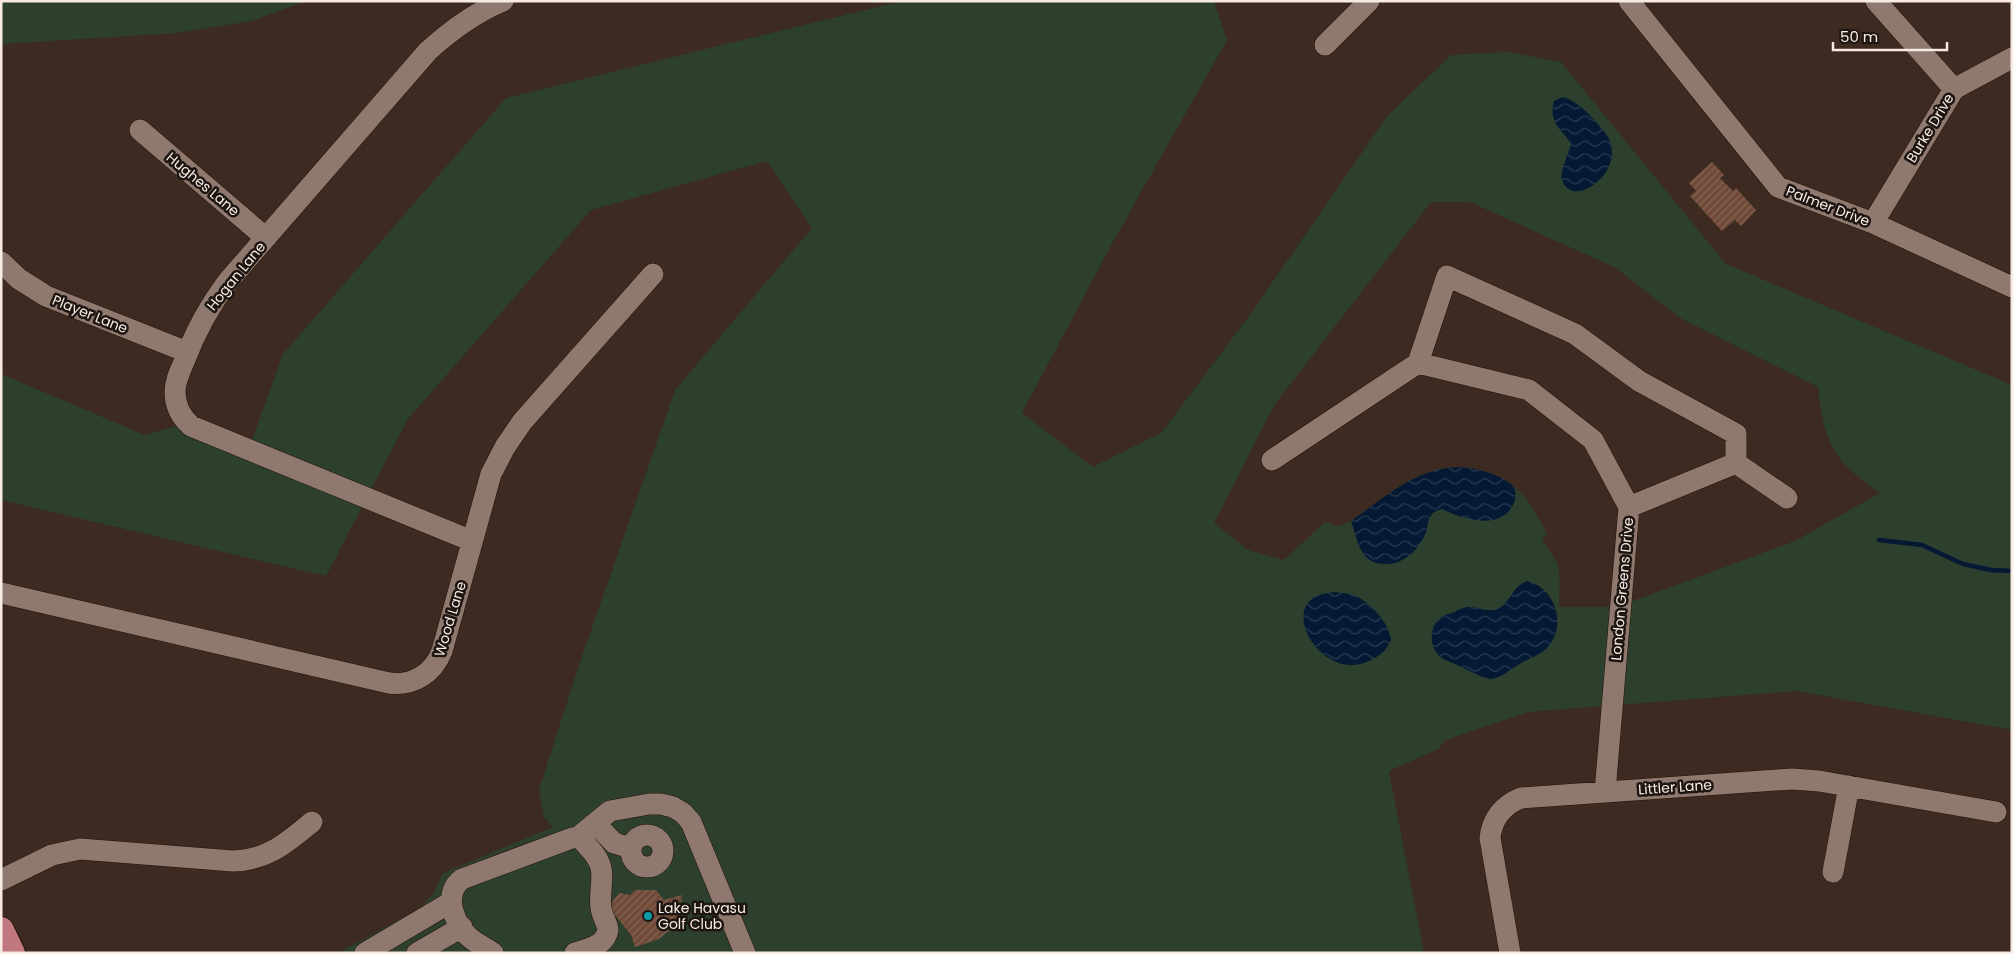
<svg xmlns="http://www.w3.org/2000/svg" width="2013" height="954" font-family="Poppins,sans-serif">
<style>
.green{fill:#2d3f2d;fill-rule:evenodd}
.water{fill:url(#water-waves)}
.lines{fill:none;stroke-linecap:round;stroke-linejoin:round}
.stream{stroke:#051934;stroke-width:4.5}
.building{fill:url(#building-hatch)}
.minor-casing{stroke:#231209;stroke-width:22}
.major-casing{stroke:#231209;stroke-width:28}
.minor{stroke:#8f786d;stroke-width:21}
.major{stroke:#c0777d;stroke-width:26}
.culture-dot{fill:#0f9aa8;stroke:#1d1511;stroke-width:2}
.labels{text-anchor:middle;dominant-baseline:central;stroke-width:5;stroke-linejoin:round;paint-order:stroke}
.street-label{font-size:14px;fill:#f8ebe4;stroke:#1d1511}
.poi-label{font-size:14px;fill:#f8ebe4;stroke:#1d1511;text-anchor:start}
</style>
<defs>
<pattern id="water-waves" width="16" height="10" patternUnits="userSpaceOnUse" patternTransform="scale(1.25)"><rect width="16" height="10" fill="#051934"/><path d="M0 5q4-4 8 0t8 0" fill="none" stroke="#2a3b51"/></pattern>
<pattern id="building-hatch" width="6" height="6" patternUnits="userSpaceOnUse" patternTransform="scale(1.25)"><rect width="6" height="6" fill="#704a38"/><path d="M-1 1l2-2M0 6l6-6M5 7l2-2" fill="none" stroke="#856455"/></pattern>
</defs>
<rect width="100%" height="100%" fill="#3d2a20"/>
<path class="green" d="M1,1H306L252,21L177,33L1,44Z
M902,1H1214L1227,40L1114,240L1022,413L1093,467L1162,432L1252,312L1387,116L1451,55L1509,52L1561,62L1726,264L2012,385V730L1797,691L1528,712L1446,740L1438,749L1389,771L1424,953H338L420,908L434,893L443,873L553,827L544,817L539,790L579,665L675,390L812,228L767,161L591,210L408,419L326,576L1,500V374L145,435L196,420L252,440L283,354L506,98ZM1431,202H1470L1616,268L1680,318L1818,387C1824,444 1833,460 1880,493L1795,541L1617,607H1559C1559,594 1561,578 1558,566C1555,556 1546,549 1542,538L1547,534C1541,523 1535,511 1528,501C1500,466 1452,458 1414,478C1391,490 1369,508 1348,523L1337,526L1325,522L1284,560L1248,550L1214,523L1275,404Z"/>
<path class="water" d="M1563,97C1577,101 1587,112 1596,122C1600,127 1605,132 1608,137C1627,172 1572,211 1562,180C1559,172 1569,154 1571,143C1560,129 1548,120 1554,101Z
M1462,467C1475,468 1510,476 1515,490C1516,495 1515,501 1513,505C1499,532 1461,518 1442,509C1438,510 1435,511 1432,514C1428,519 1428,525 1426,532C1420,548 1405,564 1387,564C1359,565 1358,540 1351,521C1385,497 1418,466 1462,467Z
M1527,581C1555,587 1568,626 1547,648C1539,656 1527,659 1518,665C1509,670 1502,678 1491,679C1483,679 1455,663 1445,660C1439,657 1435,652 1433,646C1430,636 1432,622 1443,616C1446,614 1450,614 1454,612C1459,610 1465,606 1472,607C1482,608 1491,614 1501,607C1512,599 1512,587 1527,581Z
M1334,592C1340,593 1348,593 1354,595C1370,602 1389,622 1391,640C1386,651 1380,656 1369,661C1326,682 1282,616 1315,597C1320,594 1328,593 1334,592Z"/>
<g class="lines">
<path class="stream" d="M1879,540L1922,545L1963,564L1991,570L2012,571"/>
</g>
<path class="building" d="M1712,162L1724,175L1720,178L1733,191L1736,188L1756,210L1741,226L1735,220L1722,231L1690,196L1696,191L1689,183Z
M635,890H656L664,900L682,895L679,922L659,939L635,947L631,935L611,910L613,900L620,893L630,895Z"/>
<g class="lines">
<g class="minor-casing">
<path id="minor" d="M1629,1L1778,187L1873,223L2012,287
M1876,1L1954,89
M1325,45L1369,1
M140,130L266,238
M1873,223L1954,89L2012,58
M1,262L19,279L46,296L187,352
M1418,363L1529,390L1593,440L1629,507L1605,792
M1418,363L1447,276L1575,334L1639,381L1736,434V463
M1272,460L1418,363
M1736,463L1787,498
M1629,507L1736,463
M472,541L191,426C181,417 175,405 175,392C175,381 180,371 184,362C195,332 209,306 229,280L428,51C451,30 474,13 503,1
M1,593L389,683C413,686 433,674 442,651L491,474L505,447L522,422L653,274
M595,823L614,843L631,848
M631 851a16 16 0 1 1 32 0a16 16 0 1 1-32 0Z
M577,838L610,811L649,804H661L673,807L683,813L691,822L745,953
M1833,872L1849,786
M1,880L52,855L80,849L233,861C268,860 286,843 312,822
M365,953L451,902
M417,953L462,927
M493,953C485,947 473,942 467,935C453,921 443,893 462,879L572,838C583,837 583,842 590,849C610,870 598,884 601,908C602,916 607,922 608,930C605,946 589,948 575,953
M1510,953L1490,838C1492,819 1503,805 1521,798L1792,779L1819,781L1996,812"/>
</g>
<g class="major-casing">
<path id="major" d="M1,930L12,953"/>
</g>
<use href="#minor" class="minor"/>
<use href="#major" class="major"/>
</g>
<circle class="culture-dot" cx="648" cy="916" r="5"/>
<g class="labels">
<g class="street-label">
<text transform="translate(1930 128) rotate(-59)">Burke Drive</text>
<text transform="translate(203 184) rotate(40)">Hughes Lane</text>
<text transform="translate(1828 206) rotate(21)">Palmer Drive</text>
<text transform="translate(236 276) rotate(-51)">Hogan Lane</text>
<text transform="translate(90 314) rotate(22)">Player Lane</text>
<text transform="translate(1622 589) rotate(-85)">London Greens Drive</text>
<text transform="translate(450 619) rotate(-73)">Wood Lane</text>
<text transform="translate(1675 787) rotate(-4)">Littler Lane</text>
</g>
<g class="poi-label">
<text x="658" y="908">Lake Havasu<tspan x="658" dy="16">Golf Club</tspan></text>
</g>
</g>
<rect width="2013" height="954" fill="none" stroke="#f8ebe4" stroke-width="5"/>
<path d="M1833 42v8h114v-8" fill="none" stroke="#f8ebe4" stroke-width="2.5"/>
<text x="1840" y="42" font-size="15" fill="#f8ebe4" stroke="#1d1511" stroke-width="4" paint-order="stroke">50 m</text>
</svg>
